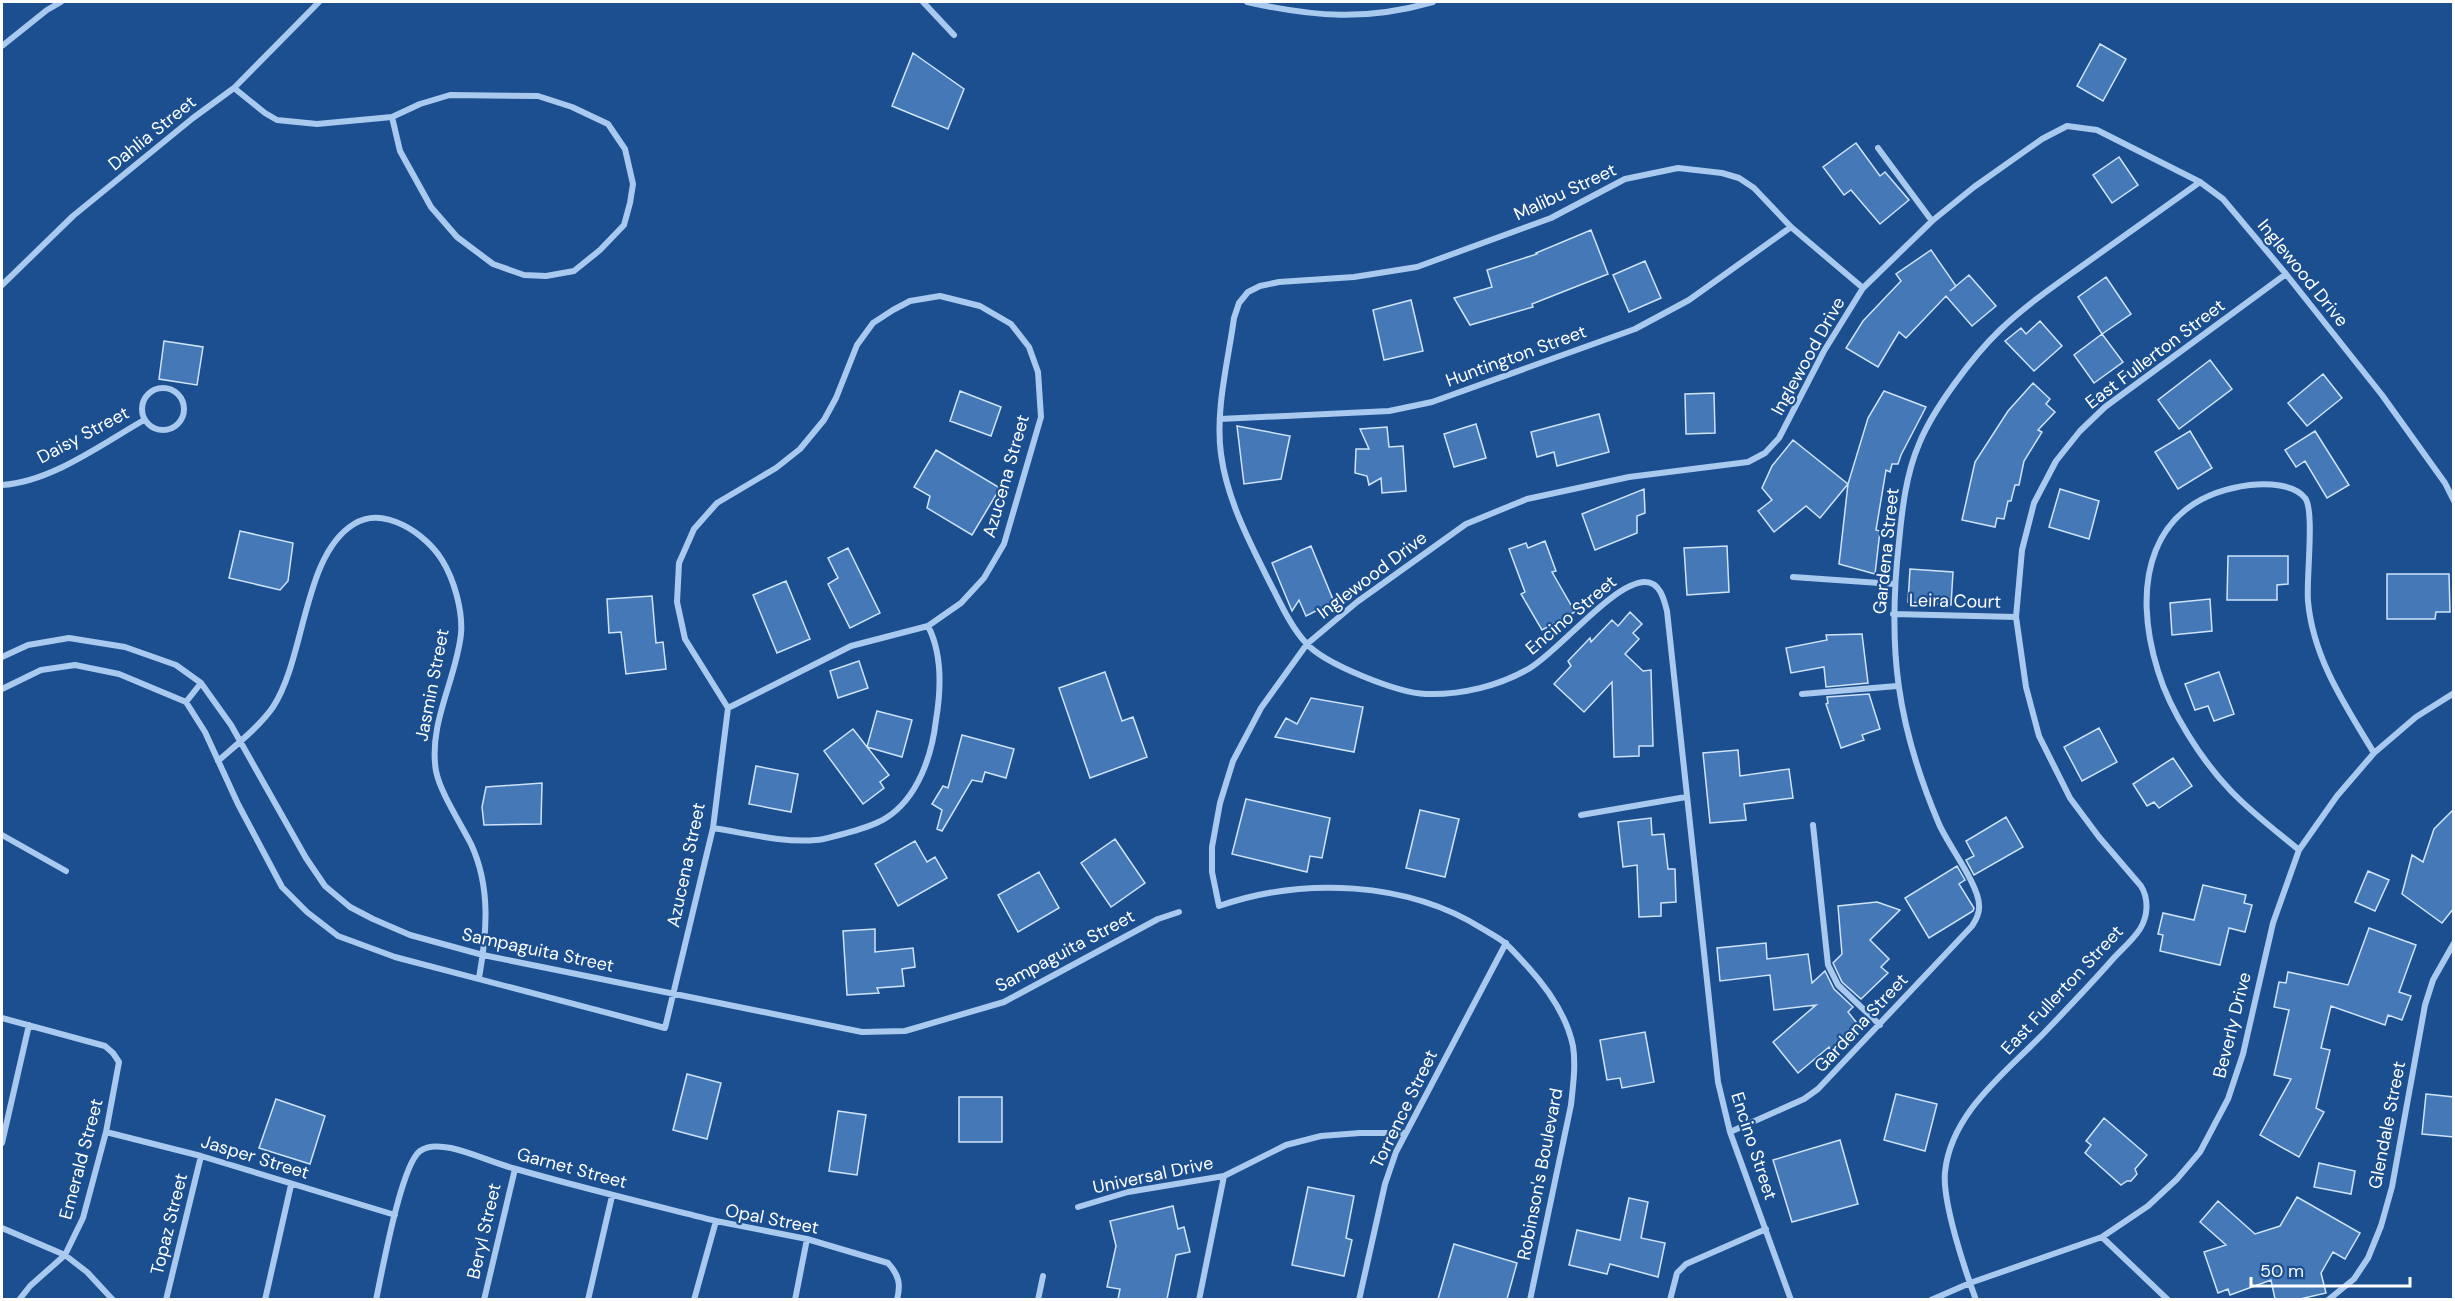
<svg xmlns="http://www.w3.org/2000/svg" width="2455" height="1301" font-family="'DM Sans',sans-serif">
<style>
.building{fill:#4478b7;stroke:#cfe3fa;stroke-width:1.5}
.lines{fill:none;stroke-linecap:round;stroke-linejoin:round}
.street{stroke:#a9c9ee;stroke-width:6}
.labels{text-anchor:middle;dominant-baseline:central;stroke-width:4.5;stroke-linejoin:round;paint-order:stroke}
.street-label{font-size:18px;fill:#fff;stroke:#1b4f8f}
</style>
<rect width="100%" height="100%" fill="#1b4f8f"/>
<path class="building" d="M2100,44L2126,59L2103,101L2077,86Z
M913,53L964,89L948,129L892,106Z
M1856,143L1880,176L1885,172L1909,200L1880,224L1851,190L1844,195L1823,167Z
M2119,157L2138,185L2112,203L2093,175Z
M1591,230L1608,274L1532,304L1533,307L1470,325L1454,298L1492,287L1487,270L1537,254L1536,253Z
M1931,250L1956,286L1950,291L1969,275L1996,306L1972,326L1946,296L1906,338L1899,332L1878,367L1846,348L1863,321L1901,281L1896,274Z
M1645,261L1661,298L1629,312L1613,275Z
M2106,277L2131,314L2102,334L2078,297Z
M1411,300L1423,351L1384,360L1373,310Z
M2040,321L2062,346L2034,371L2005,341L2021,328L2026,334Z
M2102,334L2123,362L2094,383L2074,355Z
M164,341L203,347L197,385L159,379Z
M2210,360L2232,389L2179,429L2158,400Z
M2323,374L2342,398L2307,426L2288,403Z
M2033,383L2050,399L2046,404L2055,412L2038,430L2042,432L2024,461L2019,485H2015L2011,501H2008L2004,519L1997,518L1995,527L1962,520L1975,462L2008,411Z
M960,391L1001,407L991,436L950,421Z
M1884,391L1926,407L1901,455L1898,464H1892L1890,472L1886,470L1876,530L1880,531L1875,574L1839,564L1848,484L1820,518L1806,506L1774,532L1758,511L1772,500L1762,488L1772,466L1793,440L1848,484L1868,418Z
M1714,393L1715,433L1686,434L1685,394Z
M1599,414L1609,452L1557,466L1554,452L1537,457L1531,432Z
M1476,424L1486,458L1454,467L1444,434Z
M1237,426L1290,436L1281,479L1244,484Z
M1387,427L1389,447L1403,446L1406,491L1382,493L1381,478L1369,485L1367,476L1355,473L1356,449H1369L1360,429Z
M2190,431L2212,468L2178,489L2155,452Z
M2315,431L2349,485L2327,498L2305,461L2296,467L2285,450Z
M936,450L1000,488L972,535L927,508L930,496L914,487Z
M1644,489L1645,513L1637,516V533L1595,550L1582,514Z
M2060,489L2099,501L2089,539L2049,527Z
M240,531L293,543L288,581L280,590L229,578Z
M1545,541L1556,571L1552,572L1575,612L1542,630L1521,594L1525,592L1509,549L1526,543L1528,548Z
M1311,546L1334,602L1306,616L1299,600L1292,611L1272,563Z
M1727,546L1729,592L1687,595L1684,548Z
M848,548L880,613L850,628L828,584L838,578L828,558Z
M2228,556H2288V584L2277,585V600H2227Z
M1910,569L1953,572L1951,605L1908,602Z
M2387,574H2449L2450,612H2436L2435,619H2387Z
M786,581L810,639L777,653L753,595Z
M652,596L656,643L663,642L666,669L626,674L621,632L609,633L607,599Z
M2210,599L2212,631L2172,635L2170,603Z
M1630,612L1642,624L1633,633L1639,639L1625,654L1643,671L1651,670L1653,746H1639V756L1614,757L1612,682L1584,712L1554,684L1571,666L1568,661L1590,638L1591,642L1612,620L1618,626Z
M1862,634L1868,683L1826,687L1824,667L1791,673L1786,648L1827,640L1826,635Z
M859,661L868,688L838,698L830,671Z
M1105,672L1122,721L1133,717L1147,757L1090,778L1059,688Z
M2219,672L2234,714L2214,721L2208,706L2195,710L2185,684Z
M1869,694L1880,729L1862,735L1864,740L1841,748L1826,704L1828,703L1827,697Z
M1311,698L1363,707L1354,752L1275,737L1286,718L1297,724Z
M877,711L912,720L902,757L867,747Z
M2099,728L2117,762L2082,781L2064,747Z
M853,729L889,775L880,782L884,788L863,804L824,751Z
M962,735L1014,749L1006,778L985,772L982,782L972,780L942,831L937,829L942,810L932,804L943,786L948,788Z
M1738,750L1740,776L1789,769L1793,798L1744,804L1746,820L1710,823L1703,753Z
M2173,758L2192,786L2159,808L2154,802L2147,806L2133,784Z
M756,766L798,774L791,812L749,804Z
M542,783L541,824L484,825L482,807L486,787Z
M1246,799L1330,818L1322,858L1310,856L1307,872L1232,854Z
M2454,809V908L2442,923L2402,894L2412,855L2423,862L2434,829Z
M1420,810L1459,819L1445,877L1406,868Z
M2006,817L2023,847L1974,875L1966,860L1974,856L1966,841Z
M1651,818L1652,835L1664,834L1668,869H1675L1676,902L1661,903V916L1639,917L1637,865L1623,867L1618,822Z
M1115,839L1145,883L1111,907L1081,863Z
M915,841L927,862L935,857L947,878L898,906L875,864Z
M1957,866L1965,880L1959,884L1974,908L1973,911L1929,938L1905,898Z
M2368,871L2389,880L2375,911L2355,902Z
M1039,872L1059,908L1018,932L998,895Z
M2203,885L2246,895L2244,903L2252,905L2245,932L2229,928L2220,965L2160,951L2163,935L2158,934L2163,913L2194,920Z
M1877,902L1900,910L1870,940L1889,959L1881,967L1888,973L1861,999L1842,982L1833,963L1842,954L1838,906Z
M2369,928L2416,945L2399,992L2411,996L2402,1020L2388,1015L2385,1025L2331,1006L2321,1048L2330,1050L2316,1108L2324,1112L2299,1157L2260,1135L2291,1079L2274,1075L2289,1010L2274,1007L2279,982L2286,983L2288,972L2348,985Z
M875,929V952L913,948L915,967L902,969L904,986L877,988L879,993L847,995L843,931Z
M1766,943L1767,959L1808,954L1812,983L1825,971L1834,989L1853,1007L1848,1012L1860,1027L1831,1050L1829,1047L1798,1073L1773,1042L1816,1005L1774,1010L1770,975L1720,981L1717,948Z
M1645,1032L1654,1082L1622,1088L1620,1078L1607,1080L1600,1040Z
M687,1074L721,1083L707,1139L673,1130Z
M1896,1094L1937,1104L1925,1151L1884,1140Z
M2426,1094L2454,1097V1137L2422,1134Z
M959,1097H1002V1142H959Z
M276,1099L325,1116L310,1164L259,1148Z
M838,1111L866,1115L857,1175L829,1171Z
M2104,1118L2147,1155L2135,1169L2137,1174L2131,1181H2127L2121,1185L2085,1153L2091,1145L2086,1141Z
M1840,1140L1858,1204L1792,1222L1773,1160Z
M2319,1163L2355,1171L2351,1194L2314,1187Z
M1308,1187L1354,1196L1346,1238L1352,1240L1344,1276L1292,1265Z
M2297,1197L2360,1233L2345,1259L2333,1252L2321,1273L2326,1293L2300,1299H2275L2271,1280L2230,1295L2228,1289L2218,1293L2204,1252L2226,1245L2200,1222L2218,1201L2255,1234L2280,1226Z
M1629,1198L1648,1202L1641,1238L1665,1243L1658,1277L1610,1264L1607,1274L1569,1265L1577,1230L1620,1240Z
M1173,1206L1178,1229L1184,1227L1190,1252L1176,1255L1167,1299H1118L1120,1289L1107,1287L1116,1246L1110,1221Z
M1454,1244L1517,1263L1507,1299H1438Z"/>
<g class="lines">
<path class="street" d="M923,2L954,35
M1247,2C1315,17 1366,21 1433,2
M2,46L47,10L61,2
M234,88L265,113L277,120L317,124L392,117L420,104L450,95L538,96L572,107L608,124L625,149L633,184L630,203L624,225L600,250L574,271L546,276L524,275L493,264L457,237L431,207L400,151L392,117
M1878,148L1932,221
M2,285L73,216L193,118L234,88L319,2
M142 409a21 21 0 1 1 42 0a21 21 0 1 1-42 0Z
M1220,419L1389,411L1432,402L1635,329L1689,300L1791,227
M2,485C51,482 102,444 144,420
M1793,577L1894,584
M1893,614L2016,617
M2,657L28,645L69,638L125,647L176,665L201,683L231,725L306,858L325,886L350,907L373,919L410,935L483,955L862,1032L905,1031L1004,1002L1158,919L1179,912
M2,689L41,670L75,665L119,674L186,702L205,732L238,804L282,887L307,912L338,936L395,957L665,1028L713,828L728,708L685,639L677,602L679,563L694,529L717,503L776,468L800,449L824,420L836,398L857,345L873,323L893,310L910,301L940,296L980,306L1011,324L1029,347L1038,372L1041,417L1004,544L984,578L961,603L928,626L851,646L728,708
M1802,694L1897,686
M186,702L201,683
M218,761C235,746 260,726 273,707C306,656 303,555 354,524C384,505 426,534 442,560C454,579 463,611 461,634C456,680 428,724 436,771C440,792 461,824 471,844C491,887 487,933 479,978
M1581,815L1686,797
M1813,825L1828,965L1838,985L1880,1025
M713,828C746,833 782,843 816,840C825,840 834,836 843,834C857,830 874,826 886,818C918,798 932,755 936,720C941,690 942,653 928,626
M2,835L66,871
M2299,850C2276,831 2251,812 2231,791C2202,761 2170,711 2158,671C2131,585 2148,498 2250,485C2267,483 2294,484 2305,498C2315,510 2306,580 2308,601C2313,658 2345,705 2374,753
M2,1018L105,1046L113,1053L119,1062L106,1132L83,1218L65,1255L30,1286L19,1300
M106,1132L201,1156L395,1215
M1730,1132L1804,1099L1818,1089L1972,926C1976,920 1980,913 1979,905C1979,885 1948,845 1939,824C1897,725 1887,649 1899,542C1902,510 1906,474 1919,444C1933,409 1973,356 2000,330C2025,306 2054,286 2082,266C2121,238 2161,210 2200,182
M2,1143L29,1025
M1078,1207L1128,1192L1224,1176L1286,1145L1321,1136L1360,1133H1405
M2,1228L65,1255L87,1272L113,1300
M2102,1237L2168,1300
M166,1300L201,1156
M265,1300L291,1185
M376,1300C382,1272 401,1165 420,1151C428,1145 441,1146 451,1148C473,1153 494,1163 516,1169C582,1188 649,1204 716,1221
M484,1300L515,1169
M588,1300L612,1196
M694,1300L716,1221L807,1239L888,1263C899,1275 901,1284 897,1300
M795,1300L807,1239
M1038,1300L1043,1276
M1199,1300L1224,1176
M1359,1300L1385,1184L1396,1152L1506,943
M1530,1300L1571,1105C1573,1086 1576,1065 1573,1046C1567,1017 1548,989 1528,967C1521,960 1514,951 1506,944C1500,938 1491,934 1483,929C1407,881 1303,877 1219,906L1212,872V847L1220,803L1233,761L1261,708L1307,644L1357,602L1466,524L1527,499L1629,477L1748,462L1765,453L1779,438L1824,351L1863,288L1932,221L1974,187L2042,139L2067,126L2097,130L2200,182L2223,199L2286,274L2382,395L2445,483L2454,501
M1670,1300L1677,1273L1686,1264L1766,1229
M1791,1300L1730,1132L1718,1082L1667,611C1664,599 1660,582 1645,582C1614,582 1561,649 1530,668C1500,686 1461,695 1426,694C1398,693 1324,664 1306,643C1291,627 1281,604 1271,585C1250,543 1227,500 1221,454C1215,410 1228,362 1234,318L1239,303L1248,292L1260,286L1279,282L1354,277L1417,267L1551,218L1625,179L1678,168L1722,173L1739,178L1754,188L1791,227L1863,288
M1931,1300L1970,1283L2102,1237L2148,1206L2177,1179L2200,1152L2228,1099L2243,1054L2273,923L2299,850L2337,796L2374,753L2416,717L2454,693
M1976,1300C1965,1270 1942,1202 1945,1172C1951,1113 2005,1073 2044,1033C2067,1009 2090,985 2112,960C2121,950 2133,940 2140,929C2148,916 2149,899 2141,886L2099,837L2070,798L2039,736L2026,687L2016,617L2022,550L2034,503L2056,461L2080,431L2105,407L2286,274
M2328,1300L2354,1279L2368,1258L2381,1226L2392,1187L2425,1005L2433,980L2454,943"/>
</g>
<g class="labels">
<g class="street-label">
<text transform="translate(152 133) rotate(-39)">Dahlia Street</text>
<text transform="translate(1565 192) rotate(-25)">Malibu Street</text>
<text transform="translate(2303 273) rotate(51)">Inglewood Drive</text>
<text transform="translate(2155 354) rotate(-37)">East Fullerton Street</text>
<text transform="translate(1516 356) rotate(-20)">Huntington Street</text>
<text transform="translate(1808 356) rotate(-61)">Inglewood Drive</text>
<text transform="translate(83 435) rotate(-28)">Daisy Street</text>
<text transform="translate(1006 476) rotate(-74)">Azucena Street</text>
<text transform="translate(1886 551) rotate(-84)">Gardena Street</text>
<text transform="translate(1372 575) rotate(-37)">Inglewood Drive</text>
<text transform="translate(1955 601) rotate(1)">Leira Court</text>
<text transform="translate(1571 615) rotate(-40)">Encino Street</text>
<text transform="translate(432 685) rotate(-79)">Jasmin Street</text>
<text transform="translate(686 865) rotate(-78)">Azucena Street</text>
<text transform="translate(538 950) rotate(12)">Sampaguita Street</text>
<text transform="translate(1065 951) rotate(-28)">Sampaguita Street</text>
<text transform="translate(2062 990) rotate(-47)">East Fullerton Street</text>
<text transform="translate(1861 1023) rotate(-47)">Gardena Street</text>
<text transform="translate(2232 1025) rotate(-76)">Beverly Drive</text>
<text transform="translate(1404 1109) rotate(-64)">Torrence Street</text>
<text transform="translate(2387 1125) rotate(-79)">Glendale Street</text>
<text transform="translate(1754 1146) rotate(72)">Encino Street</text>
<text transform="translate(255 1157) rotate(17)">Jasper Street</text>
<text transform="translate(81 1159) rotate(-75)">Emerald Street</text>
<text transform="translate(572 1168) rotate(15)">Garnet Street</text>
<text transform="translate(1540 1174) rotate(-79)">Robinson's Boulevard</text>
<text transform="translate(1153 1175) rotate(-12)">Universal Drive</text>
<text transform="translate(772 1219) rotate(11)">Opal Street</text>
<text transform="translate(169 1224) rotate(-76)">Topaz Street</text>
<text transform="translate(484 1231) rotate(-77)">Beryl Street</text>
</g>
</g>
<rect width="2455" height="1301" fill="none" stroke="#ffffff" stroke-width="6"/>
<path d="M2251 1277v9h159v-9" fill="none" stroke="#ffffff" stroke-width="3"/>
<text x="2260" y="1277" font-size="18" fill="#ffffff" stroke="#1b4f8f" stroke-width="4.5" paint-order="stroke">50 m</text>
</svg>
